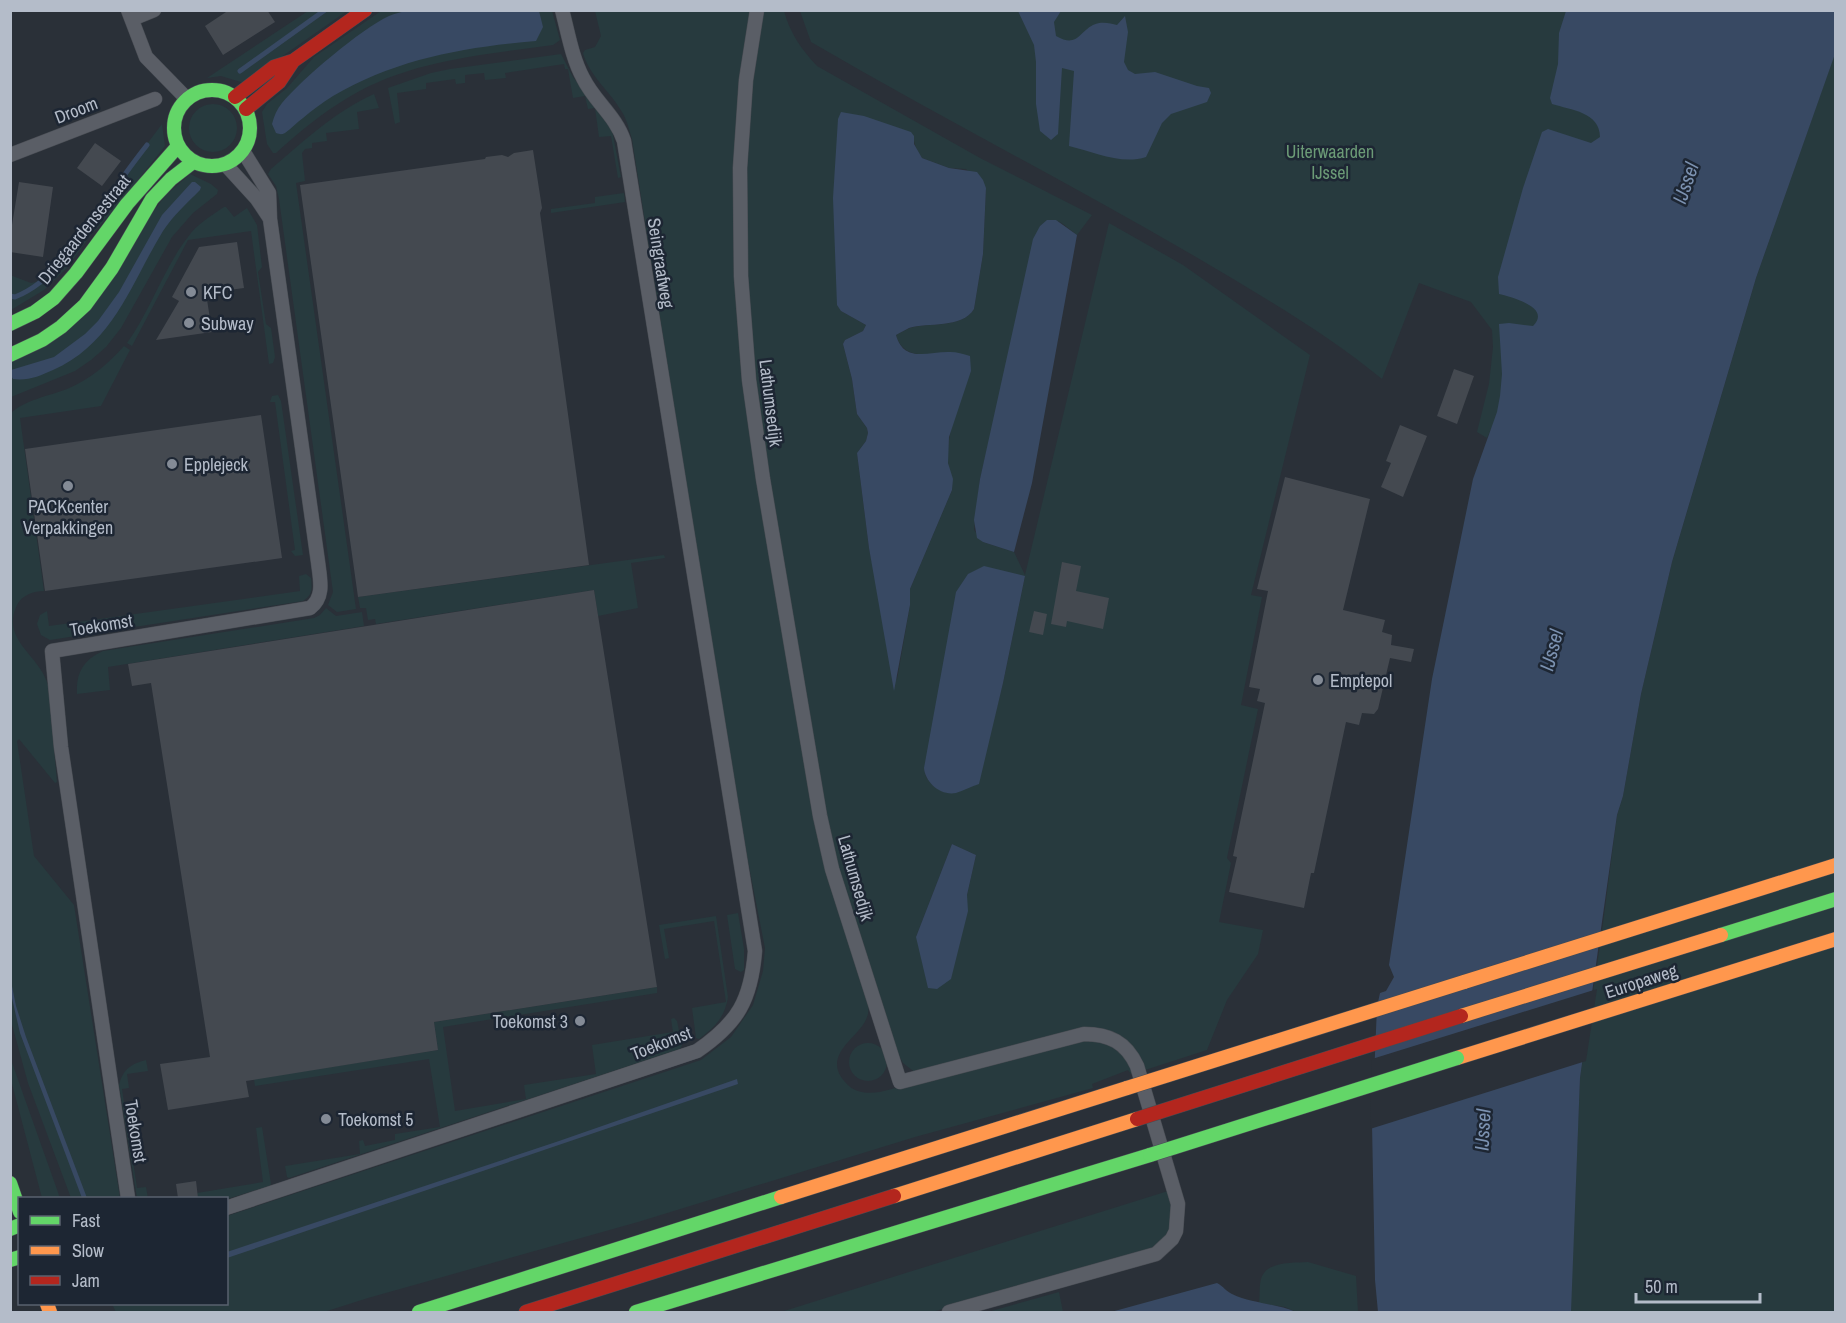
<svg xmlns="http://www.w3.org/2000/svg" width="1846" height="1323" font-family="'Archivo Narrow',sans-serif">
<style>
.green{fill:#273a3e;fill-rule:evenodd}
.water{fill:#384963}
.pier{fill:#2a3038}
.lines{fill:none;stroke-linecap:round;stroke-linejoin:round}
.stream{stroke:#384963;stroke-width:5}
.building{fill:#444950}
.street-casing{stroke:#484c53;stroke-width:15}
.fast-casing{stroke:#484c53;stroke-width:15}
.slow-casing{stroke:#484c53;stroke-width:15}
.jam-casing{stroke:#484c53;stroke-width:15}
.street{stroke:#5a5e66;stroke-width:14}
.fast{stroke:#63d668;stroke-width:14}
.slow{stroke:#ff974d;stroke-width:14}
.jam{stroke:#b3261e;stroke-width:14}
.fast-bridge-casing{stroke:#474c53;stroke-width:15;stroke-linecap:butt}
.slow-bridge-casing{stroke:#474c53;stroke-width:15;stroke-linecap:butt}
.jam-bridge-casing{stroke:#474c53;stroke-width:15;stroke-linecap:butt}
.fast-bridge{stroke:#63d668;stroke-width:14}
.slow-bridge{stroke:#ff974d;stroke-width:14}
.jam-bridge{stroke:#b3261e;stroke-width:14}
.poi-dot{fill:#848b96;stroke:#1d2633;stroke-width:2}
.labels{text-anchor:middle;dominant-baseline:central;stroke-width:5;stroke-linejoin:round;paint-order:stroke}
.street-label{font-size:18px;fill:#b4bcc9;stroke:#1d2633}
.park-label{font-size:18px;fill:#6b9a76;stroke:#1d2633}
.poi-label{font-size:18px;fill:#b4bcc9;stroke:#1d2633;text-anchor:start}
.water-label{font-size:20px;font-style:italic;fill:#7c92b1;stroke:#1d2633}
</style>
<rect width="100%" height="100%" fill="#2a3038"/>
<path class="green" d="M308,11H347L244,83L221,76L207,78Z
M381,11H552L560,40L553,45C483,55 411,60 349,97C322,113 299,132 276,153H273L267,144L262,112L267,104L287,88L314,57Z
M595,11H752L737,248L794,682L869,1003C868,1007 869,1013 867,1017C861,1037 820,1054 845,1082C854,1093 867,1094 880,1092L1096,1037L1122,1049L1133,1074H1131L1128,1070L1092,1084L1093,1088L915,1137L638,1222L368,1298L324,1312H116L112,1304H226L227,1216L701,1060L731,1037L753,1005L763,971L765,948L747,856L694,533L632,139C629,129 627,120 622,112C610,91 590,77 583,53L585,50L595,47L601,36Z
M762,11H784C790,33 801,49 817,66L980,158L1092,215L1077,235C1063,225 1056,213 1040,226L980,479L974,530L983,542L1014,552L1025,575L1109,223L1183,265L1310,355L1251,595L1262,597L1241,705L1258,709L1227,858L1231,863L1219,922L1263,930L1258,954L1227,1000L1207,1050L1142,1071L1109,1031L916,1073L903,1063L899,1056L850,912L828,833L763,453L749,320L745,234L749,98ZM894,127C923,136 907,137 922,158L949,168L966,169L986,188L983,254L974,309C962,329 928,322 910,328C905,330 900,333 896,335C903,360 929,355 949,352L971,371C960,395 946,435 948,462C949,472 953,479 952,490L910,589V605L897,680L869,548L857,453L866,441L868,433L867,428L857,414L852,379L843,344L845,340L863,331L866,325L841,311ZM1025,576L1003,683L992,726L943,791C918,778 924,769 930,745ZM952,844L976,855L967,895L916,937Z
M800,11H1642L1541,320L1487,438L1477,432L1489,384L1493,347L1492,330L1471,302L1419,283L1382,379C1325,332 1260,295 1196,257C1069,183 938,116 811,42Z
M1835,53V1312H1570L1580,1078L1601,939L1617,815L1623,796L1641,694L1672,562L1756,278Z
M561,54L573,77L606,119L612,130L621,177L618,178L611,136L599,137L595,108L588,109L585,96L573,98L568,69H565L564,64L505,73L506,78L485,80L484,73L465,75V83L456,84L455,79L426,83V89L397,93L400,122L395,124L388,88L431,73L450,69Z
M374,94L379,108L357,112L359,129L326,133L327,141L312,143V148L305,149L302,153L305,181L296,183L356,609L337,612L328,605L333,592L279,199L276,186L268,174L271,169C304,141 334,112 374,94Z
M189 128a24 24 0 1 1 48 0a24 24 0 1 1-48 0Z
M162,124L165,146L116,208L90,236L67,268L44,290L11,310L10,275L31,283L36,282L64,255Z
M190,174L211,184L218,190L217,194L193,213L172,237L121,328L106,347L91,360L75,371L11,397V362L50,343L166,195Z
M624,193L625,202L551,213V209L595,203V197Z
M224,207H226L234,217L247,208L257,225L262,267L258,272L266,324L271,328L275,357L273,363L269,364L251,231L188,240L132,346L127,343C151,310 163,269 188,237C197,224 211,216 224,207Z
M124,346L130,350L101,406L20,418L44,591C34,591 22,595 17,605C0,640 40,655 48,685C51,695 51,706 51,717C53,738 55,760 57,782L55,783L19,739L17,741L34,856L74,905L120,1198H71L28,1083L11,1021L10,414C24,400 49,396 67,389C89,380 108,364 124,346Z
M278,395L281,401L303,555L295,556L291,551L295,550L275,402H270L272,396Z
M664,555L665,558L631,563L638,608L598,616L594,590L376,624L375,619L368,620L366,608H360L358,597Z
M306,574L311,578C312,588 313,595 303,601L50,640L41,635L37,624L40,615L47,611L49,626L300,591L299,576Z
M326,608L336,616L362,612L364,626L108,667L110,690L77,694C76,673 83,660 103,651L314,618L320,615Z
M738,913L744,949V970L741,972L735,969L727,915Z
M716,916L728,997C725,1017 715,1027 699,1039L696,1038L692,1008L726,1002L714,921L664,929L669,958L665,959L659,925Z
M657,987V993L443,1027L455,1111L526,1099L524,1085L596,1074L592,1045L673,1032L671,1019L674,1018L677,1021L682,1045L680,1049L289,1178L287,1177L285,1166L360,1154L359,1141L363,1140L365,1146L395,1140V1134L440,1127L429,1059L255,1086L254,1079L438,1050L434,1022Z
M849 1062a19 19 0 1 1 38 0a19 19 0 1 1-38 0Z
M10,1057L60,1198H42L11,1080Z
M146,1060L148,1071L127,1074L129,1088L122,1089L137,1188L146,1187L148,1198H137L119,1085C123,1069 131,1064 146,1060Z
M262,1127L271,1184L269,1186L227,1199L198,1198L197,1193L263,1182L256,1128Z
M1168,1191C1179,1220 1170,1240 1143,1254L932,1312H781Z
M1308,1262L1356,1276L1358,1312H1296L1285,1307L1259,1303C1260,1296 1259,1287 1261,1279C1266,1261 1293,1263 1308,1262Z
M1059,1292L1063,1312H988Z"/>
<path class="water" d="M407,10L539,11L543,27L536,41C465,47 396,59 333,96C322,103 312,110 303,118C297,122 291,129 285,133C281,135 280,134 276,133L272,124C274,116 277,109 282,103C302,79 361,29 389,16C395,13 401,13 407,10Z
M1018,11H1061L1054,22L1056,36C1077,48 1078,33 1093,25C1101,21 1110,23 1117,25L1125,16L1128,32L1124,62L1128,70L1135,74L1155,72L1197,86L1209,88L1211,93L1207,102L1171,114L1162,123L1146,157C1121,165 1094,152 1069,146L1074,71L1062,68L1058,134L1051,140L1040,131L1036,104V62L1034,45Z
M1566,11H1835V54L1756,278L1672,562L1641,694L1623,796L1617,815L1580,1078L1571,1312H1378L1375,1280L1372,1124L1377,1007L1380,993L1386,991L1394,977L1389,965L1432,679L1473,479L1497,412L1500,396L1502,374L1499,324L1509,323L1533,326C1552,307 1511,297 1499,294L1498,277L1523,188L1542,132L1548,129L1591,143L1600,137C1600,112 1571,110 1552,104L1550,98L1558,64L1559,33Z
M841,112L864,116L911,132L914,136V144L922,158L949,168L977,172L983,180L986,188L983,254L974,309C962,329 928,322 909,328C905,330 900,333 896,335C904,364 930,351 950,352C957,352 963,354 970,356L971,371L949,437L948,463L953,479L952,490L910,589V605L894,691L869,548L857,453L866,441L868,433L867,428L857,414L852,379L843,344L845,340L863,331L866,325L841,311L837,305L833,198L838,119Z
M192,182H195L201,187L200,190C187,203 173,216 163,231C131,283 114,343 53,370C40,376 28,381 13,379L11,376V370L54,357L85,334L98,321L119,292L162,215Z
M1047,220H1056L1077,235L1032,483L1014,552L983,542L977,538L974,520L980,479L1033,239L1040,226Z
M984,566L1025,576L1003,683L979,784C972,786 963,791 956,793C940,796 925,782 924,768L956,592L968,574Z
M952,844L976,855L967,895L968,911L951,979L937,989L928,988L916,937Z
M10,976L16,1006L26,1037L87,1198H82L20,1033L11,994Z
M737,1079L738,1084L227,1258V1252L559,1141Z
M1217,1283C1223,1286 1227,1292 1232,1294C1253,1304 1276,1303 1296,1312H1111Z"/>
<path class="pier" d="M1597,989L1586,1061L1370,1129L1372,1059Z"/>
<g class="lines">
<path class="stream" d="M240,71L325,10
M10,296L15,297C59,280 91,224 117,186C126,172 137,158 147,145"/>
</g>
<path class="building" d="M229,10H267L275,22L223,55L205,26Z
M95,143L121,161L102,186L77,168Z
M533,150L542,208L540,213L589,565L358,597L300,185L485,159L486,157L502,155L508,157L514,153Z
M19,182L53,187L43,257L10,252V237Z
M237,242L244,288L206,293L212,332L156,340L179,301L172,297L199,247Z
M1454,369L1474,376L1457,424L1437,416Z
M261,415L282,558L45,591L25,449Z
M1400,425L1427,436L1403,497L1381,487L1391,463L1386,461Z
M1285,477L1370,499L1343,610L1385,620L1382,632L1392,635L1391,645L1414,649L1411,662L1390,658L1378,709L1374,714L1362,713L1359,725L1346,722L1314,873H1311L1304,908L1229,892L1237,857L1233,856L1265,703L1257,701L1260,689L1249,687L1268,591L1257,589Z
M1062,562L1081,566L1076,591L1109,598L1103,629L1067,621L1066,627L1051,624Z
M594,590L657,987L434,1022L438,1050L246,1081L249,1097L168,1110L160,1064L210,1057L151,683L132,686L128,664Z
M1034,611L1047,614L1043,635L1029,632Z
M196,1181L198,1198H178L176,1184Z"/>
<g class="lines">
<g class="street-casing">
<path id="street" d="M128,10L146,57L187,99
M757,10L746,80L740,168L741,276L749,380L763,479L820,816L832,869L900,1082L1084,1034C1109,1034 1126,1042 1137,1066L1178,1204L1176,1231L1172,1239L1156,1254L949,1312
M132,19L154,10
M10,155L155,99
M225,164L257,199L269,217
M128,1198L61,747L52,651L310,608C325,597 320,579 318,562L270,219L269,193L243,151
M226,1208L697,1051C738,1023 751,1000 755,951L624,141C616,116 594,101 583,78C572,58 568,32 562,10"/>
</g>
<g class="fast-casing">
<path id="fast" d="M174 128a38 38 0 1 1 76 0a38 38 0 1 1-76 0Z
M10,324L35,312L54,298L76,273L127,204L178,146
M10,355L42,340L61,327L85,305L112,268L152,199L171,179L193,162
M1721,935L1836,899
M10,1183L20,1212
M10,1229L20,1225
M10,1260L20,1257
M419,1312L781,1197
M636,1312L1150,1155"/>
</g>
<g class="slow-casing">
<path id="slow" d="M1464,982L1836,865
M1461,1016L1721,935
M1457,1058L1836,939
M894,1196L1137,1119
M781,1197L1127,1088
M47,1304L50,1312"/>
</g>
<g class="jam-casing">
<path id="jam" d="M235,97L274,67L293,61L365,10
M246,109L279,82L293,61
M526,1312L894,1196"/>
</g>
<use href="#street" class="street"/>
<use href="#fast" class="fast"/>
<use href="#slow" class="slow"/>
<use href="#jam" class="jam"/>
<g class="fast-bridge-casing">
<path id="fast-bridge" d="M1150,1155L1457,1058"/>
</g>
<g class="slow-bridge-casing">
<path id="slow-bridge" d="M1127,1088L1464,982"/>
</g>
<g class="jam-bridge-casing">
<path id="jam-bridge" d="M1137,1119L1461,1016"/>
</g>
<use href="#fast-bridge" class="fast-bridge"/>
<use href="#slow-bridge" class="slow-bridge"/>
<use href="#jam-bridge" class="jam-bridge"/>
</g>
<g class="poi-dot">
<circle cx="191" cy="292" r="6"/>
<circle cx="189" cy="323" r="6"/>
<circle cx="172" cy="464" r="6"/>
<circle cx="68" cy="486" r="6"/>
<circle cx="1318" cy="680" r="6"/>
<circle cx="580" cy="1021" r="6"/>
<circle cx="326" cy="1119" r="6"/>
</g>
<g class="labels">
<g class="street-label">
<text transform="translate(76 110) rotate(-21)">Droom</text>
<text transform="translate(84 229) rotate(-51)">Driegaardensestraat</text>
<text transform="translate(661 263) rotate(81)">Seingraafweg</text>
<text transform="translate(771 403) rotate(83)">Lathumsedijk</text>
<text transform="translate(101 625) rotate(-9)">Toekomst</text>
<text transform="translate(856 878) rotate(74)">Lathumsedijk</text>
<text transform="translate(1641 981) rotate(-18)">Europaweg</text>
<text transform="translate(661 1043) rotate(-21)">Toekomst</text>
<text transform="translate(136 1131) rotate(81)">Toekomst</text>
</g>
<g class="park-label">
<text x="1330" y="151">Uiterwaarden<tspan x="1330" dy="21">IJssel</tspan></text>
</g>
<g class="poi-label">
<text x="203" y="292">KFC</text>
<text x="201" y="323">Subway</text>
<text x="184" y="464">Epplejeck</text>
<text x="68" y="506" text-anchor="middle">PACKcenter<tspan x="68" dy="21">Verpakkingen</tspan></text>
<text x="1330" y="680">Emptepol</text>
<text x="568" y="1021" text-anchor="end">Toekomst 3</text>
<text x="338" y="1119">Toekomst 5</text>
</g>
<g class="water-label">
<text transform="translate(1685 183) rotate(-71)">IJssel</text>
<text transform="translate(1551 650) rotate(-75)">IJssel</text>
<text transform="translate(1482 1130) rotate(-87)">IJssel</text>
</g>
</g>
<rect width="1846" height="1323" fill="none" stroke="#b4bcc9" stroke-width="24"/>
<rect x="18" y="1197" width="210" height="108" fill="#1d2633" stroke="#59626f" stroke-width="1.5"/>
<rect x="30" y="1216" width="30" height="9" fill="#63d668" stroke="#59626f" stroke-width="1.5"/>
<text x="72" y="1227" font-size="18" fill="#b4bcc9">Fast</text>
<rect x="30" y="1246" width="30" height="9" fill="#ff974d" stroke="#59626f" stroke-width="1.5"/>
<text x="72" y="1257" font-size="18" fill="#b4bcc9">Slow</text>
<rect x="30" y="1276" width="30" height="9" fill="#b3261e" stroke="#59626f" stroke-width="1.5"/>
<text x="72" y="1287" font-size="18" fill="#b4bcc9">Jam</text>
<path d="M1636 1293v9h124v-9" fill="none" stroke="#b4bcc9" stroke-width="3"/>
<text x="1645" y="1293" font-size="18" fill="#b4bcc9" stroke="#1d2633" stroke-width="4.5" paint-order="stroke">50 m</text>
</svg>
